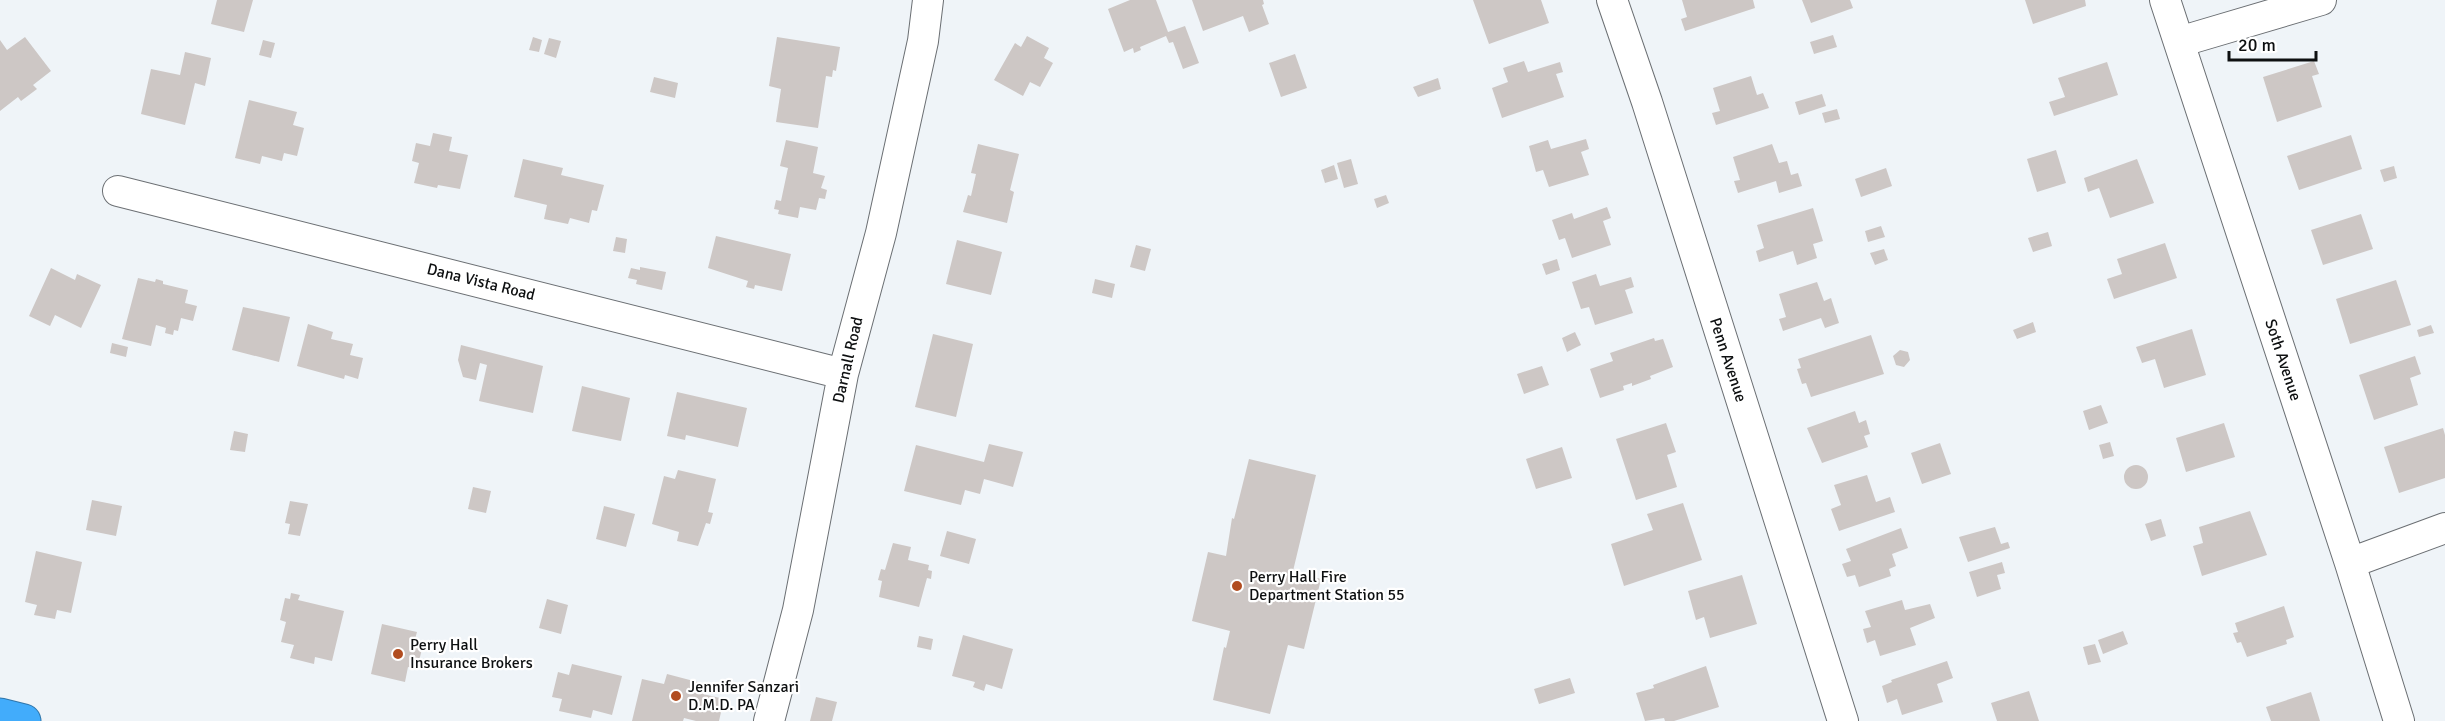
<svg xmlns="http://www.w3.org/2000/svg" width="2445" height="721" font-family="Signika,sans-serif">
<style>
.building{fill:#cdc7c5}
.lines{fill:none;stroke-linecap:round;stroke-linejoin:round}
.street-casing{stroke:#6b6f73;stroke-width:32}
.highway-casing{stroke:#3075a9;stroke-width:35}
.street{stroke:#fff;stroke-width:30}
.highway{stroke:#42acfb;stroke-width:33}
.poi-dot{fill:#b14c1f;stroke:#fff;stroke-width:2}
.labels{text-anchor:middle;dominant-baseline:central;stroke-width:4.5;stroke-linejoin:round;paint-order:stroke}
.street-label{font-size:16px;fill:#0e1011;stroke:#fff}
.poi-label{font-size:16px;fill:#0e1011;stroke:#fff;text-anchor:start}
</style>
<rect width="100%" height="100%" fill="#eff4f8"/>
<path class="building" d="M217,0H253L244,32L211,24Z
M1130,0H1156L1168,32L1185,26L1199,63L1183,69L1173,42L1169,43L1166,36L1140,47L1141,50L1134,53L1133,48L1124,52L1108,9Z
M1192,0H1263L1264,4L1262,5L1269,24L1249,32L1243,16L1203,31Z
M1473,0H1541L1549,23L1489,44Z
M1682,0H1753L1755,8L1685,31L1681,19L1687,17Z
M1802,0H1850L1853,8L1811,23Z
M2025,0H2085L2086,6L2033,24Z
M1833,35L1837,47L1814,54L1810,42Z
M1027,36L1049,48L1044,58L1053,63L1040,87L1030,82L1023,96L994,80L1015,43L1021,47Z
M25,37L51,71L33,85L37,89L21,101L18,97L0,111V40L7,50Z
M533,37L542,40L539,52L529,50Z
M777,37L840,47L836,71L833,70L832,77L826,76L818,128L776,122L781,89L769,86Z
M549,38L561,41L556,58L544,54Z
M263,40L275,43L271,58L259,55Z
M185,52L211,58L205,86L195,83L185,125L141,114L151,69L180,75Z
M1295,54L1307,88L1281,97L1269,63Z
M1524,61L1528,72L1560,62L1563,72L1556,74L1564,97L1502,118L1492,88L1508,82L1503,68Z
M2314,61L2319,74L2312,76L2322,107L2277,122L2263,77Z
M2107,62L2118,95L2054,116L2049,102L2065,97L2058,78Z
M1751,76L1757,95L1763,93L1769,108L1716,125L1712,113L1720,111L1713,88Z
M654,77L678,83L675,98L650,92Z
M1438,78L1441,89L1418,97L1413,87Z
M1822,94L1826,106L1799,115L1795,102Z
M249,100L297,112L293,125L304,128L297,156L284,153L282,161L262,156L260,164L235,158Z
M1837,109L1840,119L1825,123L1822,113Z
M433,133L452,137L449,151L468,155L460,189L438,185L437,188L414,183L419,163L412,161L416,143L430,146Z
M2351,135L2362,169L2299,190L2287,156Z
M1586,139L1589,149L1581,152L1589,175L1549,187L1543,170L1536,172L1529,146L1548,140L1551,149Z
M786,140L818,147L813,173L825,176L821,188L827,190L825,199L819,198L816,210L800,207L798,218L778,214L779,210L774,209L776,200L781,201L788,168L780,166Z
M978,144L1019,154L1010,190L1014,192L1007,223L963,212L968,195L971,196L976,174L971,173Z
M1772,144L1779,163L1787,161L1791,175L1798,173L1802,186L1779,193L1776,181L1738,193L1734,181L1740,180L1733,157Z
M2056,150L2066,183L2037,192L2027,159Z
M523,159L563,168L561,175L604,185L597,211L592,210L589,223L570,218L568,224L544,219L547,205L514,197Z
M1351,159L1358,184L1344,188L1337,163Z
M2137,159L2154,203L2110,218L2099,188L2088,192L2084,178Z
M1334,165L1338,179L1325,183L1321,170Z
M2394,166L2397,178L2384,182L2380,170Z
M1886,168L1892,186L1861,197L1855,179Z
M1386,195L1389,203L1377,208L1374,199Z
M1607,207L1611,218L1603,221L1611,245L1572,258L1565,238L1559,240L1552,220L1572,213L1574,219Z
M1813,208L1823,241L1813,244L1817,258L1797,265L1793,251L1759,262L1756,251L1764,248L1757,225Z
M2361,214L2373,249L2323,265L2311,230Z
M1881,226L1885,237L1868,242L1865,231Z
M2048,232L2052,246L2033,252L2028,238Z
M716,236L791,254L782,291L755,285L754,289L746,287L748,281L708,268Z
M616,237L627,239L625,253L613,251Z
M957,240L1002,252L991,295L946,284Z
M2165,243L2177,278L2114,299L2107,279L2122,274L2117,259Z
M1136,245L1151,249L1145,271L1130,267Z
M1884,249L1888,260L1875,265L1870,253Z
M1557,259L1560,270L1546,275L1542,264Z
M640,267L666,272L662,290L636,284L637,280L628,278L631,268L640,270Z
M51,268L75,280L77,274L101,285L81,328L55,315L50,326L29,316Z
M1596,274L1600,286L1631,277L1634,287L1625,290L1633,313L1595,325L1589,307L1581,309L1572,282Z
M138,278L155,282L156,279L163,281V284L188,290L185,303L197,306L193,321L181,318L178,331L174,330L173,335L165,333L166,328L156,325L151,346L122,339Z
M1095,279L1115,284L1112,298L1092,293Z
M2396,280L2411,325L2350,344L2336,299Z
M1817,282L1824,301L1831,298L1839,323L1825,328L1821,318L1783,331L1779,319L1786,317L1779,294Z
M243,307L290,317L279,362L232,350Z
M2033,322L2036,332L2017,339L2013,330Z
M308,324L333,332L331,339L353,344L350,355L363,358L358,379L345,375L344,379L297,366Z
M2431,325L2434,333L2419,337L2417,330Z
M2192,329L2206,375L2164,388L2155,359L2142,363L2136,347Z
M1575,332L1581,345L1567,352L1562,338Z
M933,334L973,344L956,417L915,407Z
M1871,335L1884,374L1811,397L1806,383L1802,384L1797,369L1801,368L1798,359Z
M1654,338L1655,341L1663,339L1673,367L1650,376L1651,379L1632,386V383L1623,386L1624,390L1600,398L1590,369L1613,361L1610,353Z
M112,343L128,347L126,357L110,353Z
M461,345L543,366L533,413L479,401L487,365L480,363L476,380L463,377L458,360Z
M1900,350L1908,352L1910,360L1904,367L1896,365L1893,356Z
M2415,356L2421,374L2410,378L2418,405L2374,420L2359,375Z
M1542,366L1549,385L1524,394L1517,374Z
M582,386L630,398L621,441L572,431Z
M677,392L747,408L738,447L686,435L685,440L667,436Z
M2101,405L2108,423L2089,430L2083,411Z
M1855,411L1859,423L1866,420L1870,434L1864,436L1868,447L1822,463L1807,428Z
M1666,423L1676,452L1667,455L1677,487L1636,500L1616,439Z
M2224,423L2235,457L2186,472L2176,438Z
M2443,428L2445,435V478L2399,493L2384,447Z
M234,431L248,434L245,452L230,450Z
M2110,442L2114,456L2103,459L2099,445Z
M1940,443L1951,474L1922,484L1911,453Z
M989,444L1023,452L1013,487L984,479L980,494L965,490L961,505L904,491L916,445L984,462Z
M1562,447L1572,478L1536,489L1526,459Z
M1249,459L1316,475L1293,571L1321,579L1304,649L1288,645L1270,714L1213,700L1224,647L1226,648L1230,631L1192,621L1208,552L1226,556L1232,518L1234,519Z
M2124 477a12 12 0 1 1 24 0a12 12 0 1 1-24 0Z
M678,470L716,479L708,512L713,513L710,524L706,523L698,546L677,541L679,532L652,524L664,476L675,479Z
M1867,475L1876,502L1890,497L1895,512L1839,531L1831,509L1841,505L1834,485Z
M473,487L491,491L486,513L468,509Z
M92,500L122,506L116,536L86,530Z
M290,501L308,504L300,536L288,534L290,524L285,523Z
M1683,503L1702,560L1624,586L1611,544L1653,530L1647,514Z
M604,506L635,514L626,547L596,539Z
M2250,511L2267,555L2202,576L2193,546L2203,543L2199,527Z
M2161,519L2166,536L2151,541L2145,524Z
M1995,527L2001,544L2008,542L2010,548L1968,562L1959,537Z
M1901,528L1908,548L1892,554L1896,566L1889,569L1891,576L1859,587L1855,575L1847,577L1842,564L1851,561L1846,549Z
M947,531L976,539L969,564L940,556Z
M893,543L911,547L908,560L929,565L928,570L932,571L931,579L927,578L919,607L879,597L882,581L878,580L881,569L885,570Z
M36,551L82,562L71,613L57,610L55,619L34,615L37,605L25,602Z
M2002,562L2005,573L1997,575L2001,589L1977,597L1969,572Z
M1742,575L1757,624L1710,638L1704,617L1696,620L1688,591Z
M291,593L300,595L298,600L344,611L332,661L315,657L314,664L290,658L294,645L281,642L286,622L280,620L285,598L290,599Z
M547,599L568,605L561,634L539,628Z
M1902,600L1905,610L1930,604L1935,618L1910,628L1916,645L1880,656L1875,640L1867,643L1863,629L1871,627L1865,611Z
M2284,606L2294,637L2286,640L2287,644L2247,657L2241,642L2237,643L2233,633L2238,632L2235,623Z
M382,624L417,632L415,639L424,641L417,669L408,667L405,682L371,674Z
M2123,631L2128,644L2103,654L2098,640Z
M963,635L1013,649L1002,689L986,684L984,691L973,687L975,682L952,676Z
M919,636L933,639L931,650L917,647Z
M2095,644L2101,662L2088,665L2083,647Z
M1947,661L1953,678L1937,684L1943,702L1902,715L1897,699L1887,703L1882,686L1892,682L1891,680Z
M572,664L622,676L612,715L593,710L591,718L559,711L562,699L552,697L558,672L569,675Z
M1706,666L1719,707L1674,721H1665L1664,718L1645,721L1636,693L1654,688L1653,685Z
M667,674L705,684L703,694L724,699L719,721H696L684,718L683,721H632L642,679L664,684Z
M1570,678L1575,693L1539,704L1534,689Z
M2029,691L2039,721H1997L1991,703Z
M2311,692L2320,721H2271L2266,707Z
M816,697L837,702L832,721H810Z"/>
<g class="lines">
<g class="street-casing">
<path id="street" d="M1612,0L1647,102L1843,721
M2165,0L2350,563L2399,721
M2179,42L2321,0
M118,191L843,374
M2350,563L2445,528
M769,721L798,610L843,374L881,233L923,41L928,0"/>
</g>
<g class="highway-casing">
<path id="highway" d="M0,715L24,721"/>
</g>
<use href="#street" class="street"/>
<use href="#highway" class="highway"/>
</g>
<g class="poi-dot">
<circle cx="1237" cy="586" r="6"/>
<circle cx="398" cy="654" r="6"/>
<circle cx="676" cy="696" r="6"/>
</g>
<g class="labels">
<g class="street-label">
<text transform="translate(481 282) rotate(14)">Dana Vista Road</text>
<text transform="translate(848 360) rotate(-77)">Darnall Road</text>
<text transform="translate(1728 360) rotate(72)">Penn Avenue</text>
<text transform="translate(2283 360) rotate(72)">Soth Avenue</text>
</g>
<g class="poi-label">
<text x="1249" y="577">Perry Hall Fire<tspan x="1249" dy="18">Department Station 55</tspan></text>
<text x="410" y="645">Perry Hall<tspan x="410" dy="18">Insurance Brokers</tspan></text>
<text x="688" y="687">Jennifer Sanzari<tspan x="688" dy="18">D.M.D. PA</tspan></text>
</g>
</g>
<path d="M2229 51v9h87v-9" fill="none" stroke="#0e1011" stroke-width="3"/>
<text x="2238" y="51" font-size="18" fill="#0e1011" stroke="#ffffff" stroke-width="4.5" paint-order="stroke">20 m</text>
</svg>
